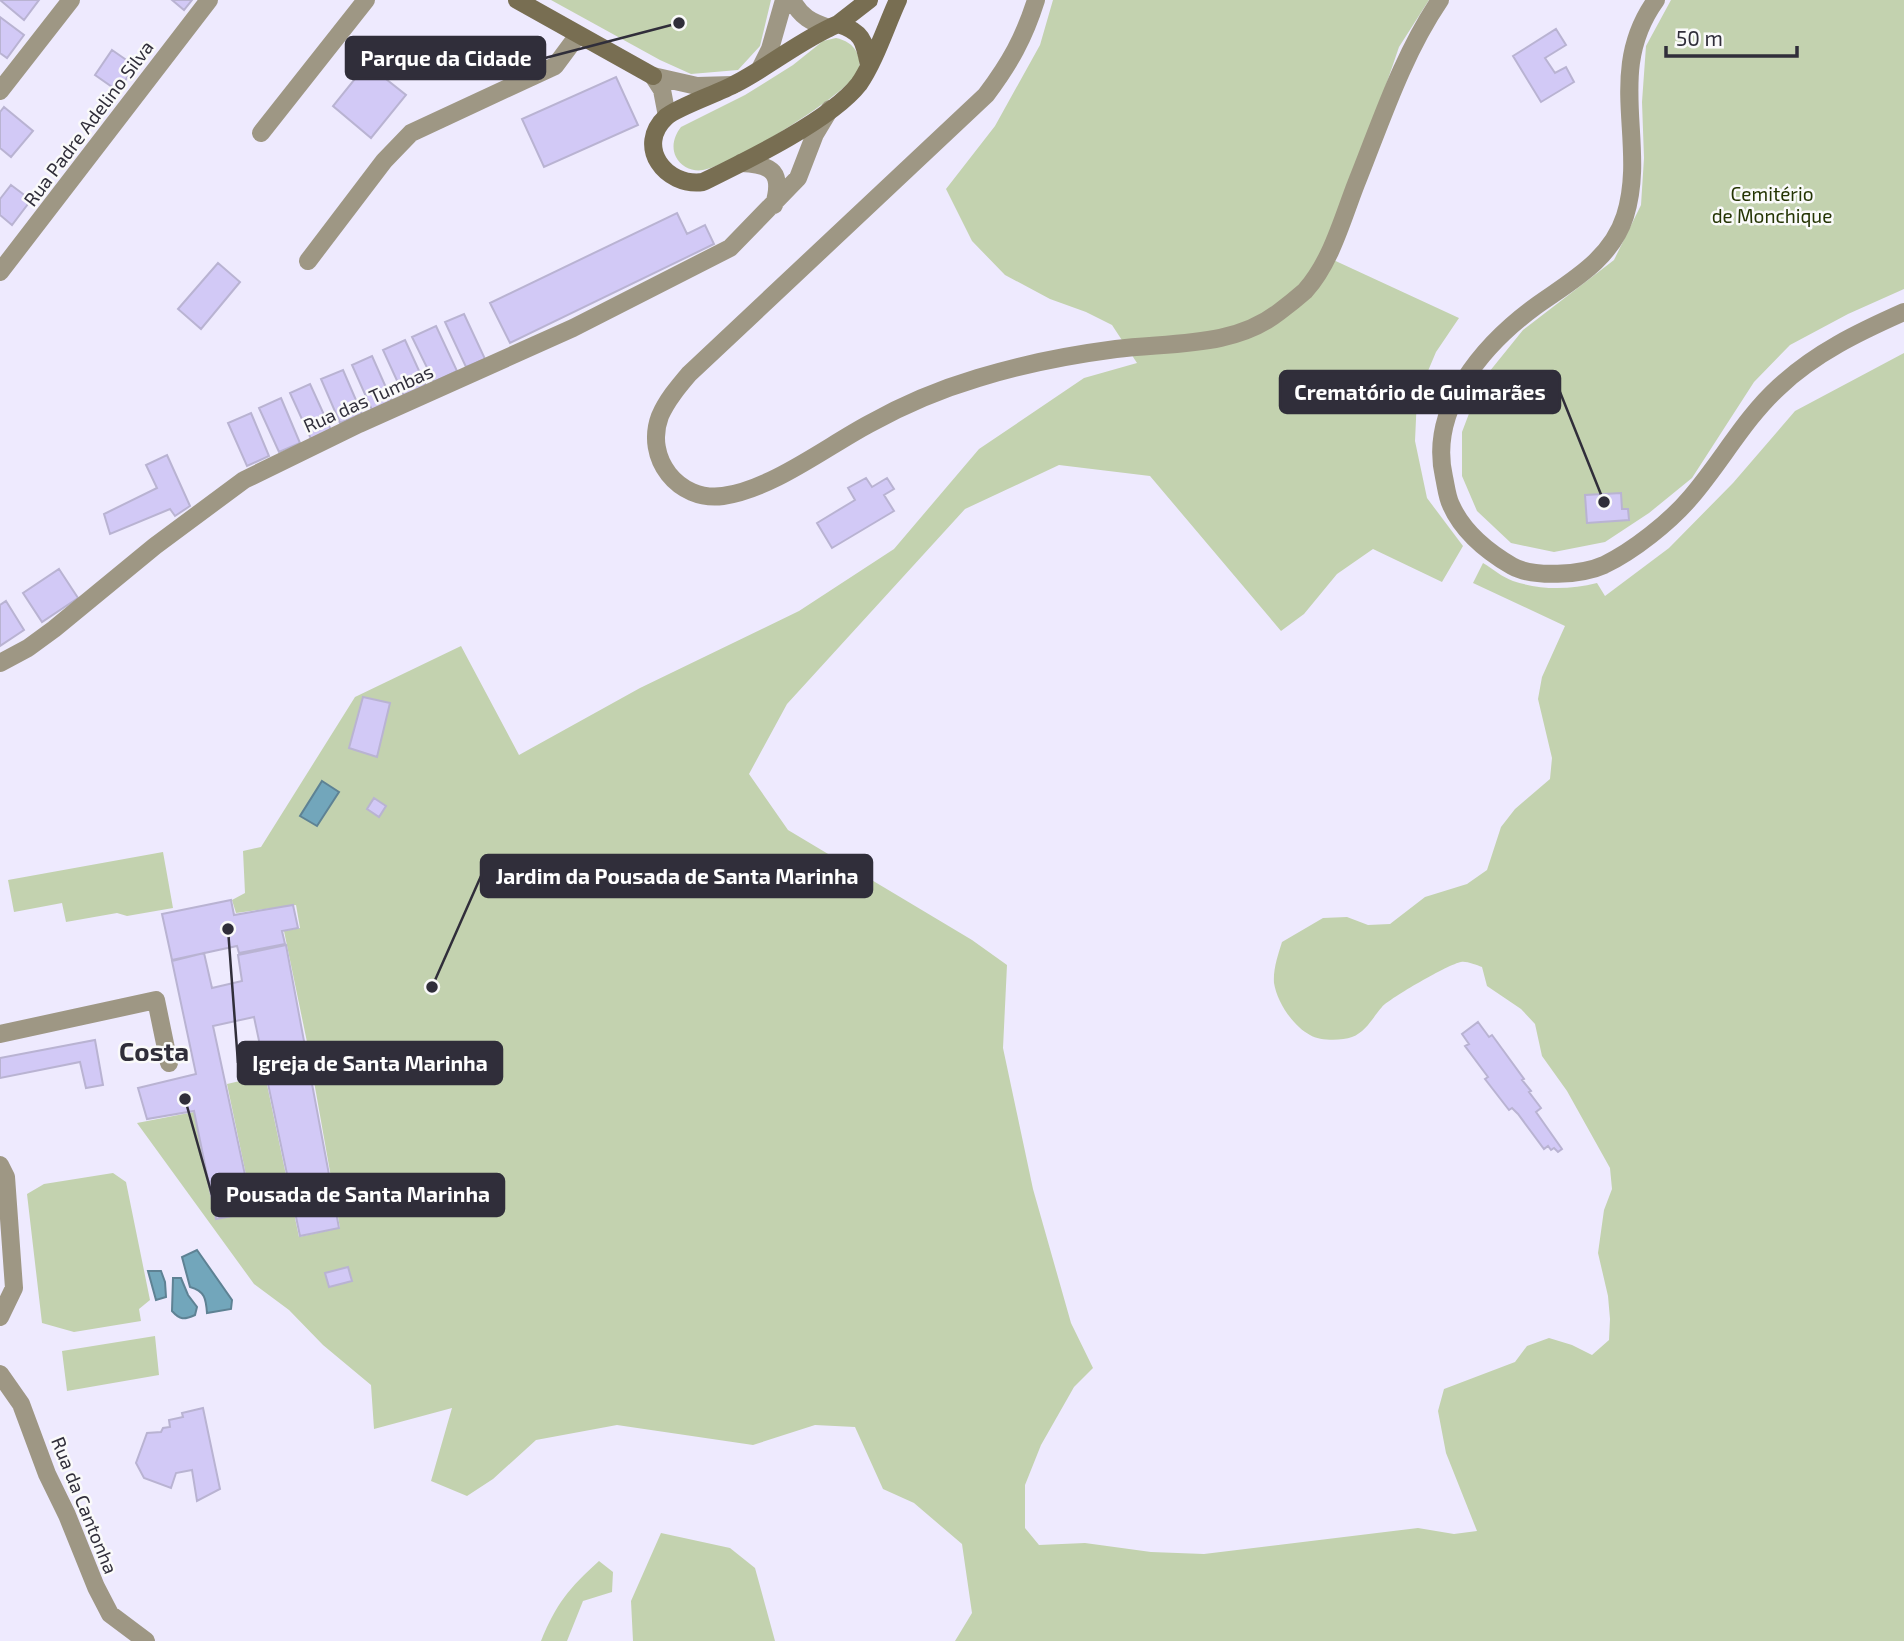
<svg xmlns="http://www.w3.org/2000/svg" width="1904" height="1641" font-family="'Exo 2',sans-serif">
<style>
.green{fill:#c3d2af}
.water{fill:#72a6bb;stroke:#5e8294;stroke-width:2}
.building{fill:#d2c9f6;stroke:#b9b3d2;stroke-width:2}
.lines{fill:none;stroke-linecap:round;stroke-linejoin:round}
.street{stroke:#9e9784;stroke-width:18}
.secondary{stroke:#786e52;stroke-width:18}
.labels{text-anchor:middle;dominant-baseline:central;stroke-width:5;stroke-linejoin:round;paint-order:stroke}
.street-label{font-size:19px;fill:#302e3a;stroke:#fafafa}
.park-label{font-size:19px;fill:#243403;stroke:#fafafa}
.district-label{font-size:26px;font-weight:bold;fill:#302e3a;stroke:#fafafa}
.leader{fill:none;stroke:#302e3a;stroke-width:2.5}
.callout-dot{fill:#302e3a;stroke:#fafafa;stroke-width:2.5}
.callout{fill:#302e3a;stroke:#302e3a;stroke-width:2.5}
.callout-label{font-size:21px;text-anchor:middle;font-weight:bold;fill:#fff}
</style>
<rect width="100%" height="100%" fill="#eeeafe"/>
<path class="green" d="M551,0H771L760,46L738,70L691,74L660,60Z
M1053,0H1429L1399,47L1327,257L1459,318L1436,352L1417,397L1415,441L1427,498L1463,546L1442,582L1373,549L1337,574L1304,614L1281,631L1150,476L1059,465L965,509L787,704L749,774L788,830L972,940L1007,965L1003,1048L1033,1189L1071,1323L1093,1368L1074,1387L1041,1445L1025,1485V1528L1039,1545L1085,1543L1151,1552L1204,1554L1418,1528L1454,1534L1477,1531L1446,1453L1438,1411L1444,1389L1515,1362L1527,1346L1549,1338L1572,1345L1592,1355L1609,1340L1610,1319L1608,1296L1598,1253L1604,1210L1612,1189L1610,1168L1567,1091L1542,1056L1535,1024L1521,1009L1487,986L1482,967C1476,965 1467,961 1461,962C1449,964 1390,998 1382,1007C1373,1017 1366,1032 1352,1037C1341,1041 1320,1041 1310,1035C1293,1026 1277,1002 1274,983C1273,969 1278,955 1282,942L1323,918L1347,917L1368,925L1390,924L1425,897L1467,884L1487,870L1501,827L1515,809L1550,779L1552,758L1538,699L1542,677L1565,626L1473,583L1483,563C1493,569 1502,577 1513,581C1540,590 1569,590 1597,583L1605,596L1669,548L1733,483L1795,411L1904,353V1641H955L972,1613L962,1544L914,1503L883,1489L855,1427L815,1425L753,1445L617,1425L536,1440L493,1479L467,1496L431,1481L452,1408L374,1429L371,1385L323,1345L289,1310L254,1284L137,1123L194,1112L217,1219L254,1213L227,1084L265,1075L299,1237L340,1228L307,1042L284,931L300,928L296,905L236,913L232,900L245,893L243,851L261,847L355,697L461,646L519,755L640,688L799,611L894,549L979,449L1084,378L1137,363L1112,325L1086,312L1050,299L1005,275L972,241L946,189L995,126L1040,45Z
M1671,0H1904V289L1848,314L1790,345L1754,382L1692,478L1649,513L1605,542L1554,552L1511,543L1477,511L1462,476V432L1481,382L1523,330L1614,260L1641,205L1644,158L1642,102L1646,46Z
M836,38C845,40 853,44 857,53C860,60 861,67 857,73C842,98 732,165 703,170C693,172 681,167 676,157C671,147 674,136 681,127L745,95L793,65L823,41Z
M163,852L173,908L127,916L117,913L66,922L62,903L14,912L8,880Z
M113,1173L126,1182L150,1300L139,1309L141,1321L74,1332L42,1323L27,1194L44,1184Z
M155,1336L159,1375L67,1391L62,1351Z
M661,1533L730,1548L755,1568L775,1641H633L631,1601Z
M599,1561L613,1572L612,1592L583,1601L567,1641H541C556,1604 569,1588 599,1561Z"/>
<path class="water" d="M322,781L339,792L317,826L300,816Z
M197,1250L232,1300L231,1309L207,1313C206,1299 205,1291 190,1287L182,1257Z
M161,1271L165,1282L166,1297L156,1300L148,1271Z
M173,1278H181L188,1295L197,1307L195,1315C184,1320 180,1320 172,1311Z"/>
<path class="building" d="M0,0H39L24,20Z
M172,0H192L184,10Z
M0,17L24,35L7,58L0,53Z
M1556,29L1566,45L1545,58L1555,73L1566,67L1574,82L1541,102L1513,56Z
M112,50L135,66L118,91L95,75Z
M367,64L406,95L371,138L333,106Z
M616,77L638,125L544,167L522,119Z
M4,107L33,131L11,157L0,148V112Z
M11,185L31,200L12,225L0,215V199Z
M677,213L687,234L705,225L714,244L510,343L490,303Z
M218,263L240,282L201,329L178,309Z
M464,314L485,359L466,367L445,322Z
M436,326L457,371L434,382L412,337Z
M405,340L426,386L404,396L383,350Z
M372,356L392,401L372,410L352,365Z
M343,370L362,414L340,423L321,379Z
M310,384L331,430L311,439L290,393Z
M281,398L300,443L279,452L259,408Z
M251,413L269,456L247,466L228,423Z
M167,455L190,506L175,516L170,509L110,534L104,514L157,488L146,465Z
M866,478L872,487L887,478L894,489L884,495L894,511L832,548L817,523L855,500L848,488Z
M1621,493L1622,509H1628L1629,520L1587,523L1585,495Z
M59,569L78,598L42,622L23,593Z
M6,601L24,630L0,646V605Z
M363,697L390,703L377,757L349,748Z
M374,798L386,806L379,817L367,809Z
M231,900L234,915L293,905L298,928L282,931L285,944L239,953L237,946L172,960L162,914Z
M286,945L339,1228L300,1236L254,1017L213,1026L253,1212L216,1219L194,1111L147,1119L138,1088L196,1074L172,961L204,953L212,988L242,981L238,955Z
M1478,1022L1489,1037L1492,1035L1524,1079L1522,1080L1531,1091L1529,1092L1541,1108L1536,1112L1562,1149L1558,1152L1554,1148L1551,1150L1548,1146L1544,1149L1518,1114L1512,1108L1509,1110L1485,1079L1488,1077L1465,1046L1469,1044L1462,1034Z
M95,1040L103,1085L86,1088L80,1062L0,1078V1058Z
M348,1267L352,1281L329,1287L325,1273Z
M203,1408L220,1489L197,1501L192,1470L176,1473L171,1488L144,1478L136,1463L147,1433L161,1432L163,1428L170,1427L169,1420L183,1417L182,1413Z"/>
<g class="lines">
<path class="street" d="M792,0C801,17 811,22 829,28
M1036,0C1024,38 1010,63 986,95L689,374C678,387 667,400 660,416C644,458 678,502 723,496C772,489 826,447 869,424C903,405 941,389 978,378C1023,364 1070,355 1116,349C1170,342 1233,348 1279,312C1287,306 1297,298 1305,291C1331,262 1342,220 1356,184C1381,122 1402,56 1440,0
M1656,0C1604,72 1648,143 1625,216C1611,260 1571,281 1536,306C1484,344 1428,408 1444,477C1446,486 1447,497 1451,505C1463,532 1488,552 1512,566C1533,578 1582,575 1604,565C1633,551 1670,522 1691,497C1722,461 1744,419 1779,387C1815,353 1859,332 1904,312
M760,69L770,49L784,0
M653,76L697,86L733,85
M653,76L662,90L667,116
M0,91L71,0
M261,133L366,0
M741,163C773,164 783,173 774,205
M308,261L384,161L411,133L555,66L578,35
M0,272L209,0
M0,663L28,648L54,629L155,546L244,480L359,424L573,328L730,248L798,178L815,134L830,109
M0,1034L156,1000L169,1063
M0,1165L6,1177L14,1288L0,1317
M0,1374L21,1404L47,1474L67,1515L96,1587L110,1614L146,1641"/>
<path class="secondary" d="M517,0L653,76
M838,24L869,0
M869,65C864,41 863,32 838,24C802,39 770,66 735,84C719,93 677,107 666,117C635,146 665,187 703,182C746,161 831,120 859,84C875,61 886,26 898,0"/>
</g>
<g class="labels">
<g class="street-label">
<text transform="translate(88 123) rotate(-53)">Rua Padre Adelino Silva</text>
<text transform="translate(368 398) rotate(-24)">Rua das Tumbas</text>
<text transform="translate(85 1505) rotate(68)">Rua da Cantonha</text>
</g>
<g class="park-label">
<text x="1772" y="193">Cemitério<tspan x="1772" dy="22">de Monchique</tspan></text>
</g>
<g class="district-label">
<text x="154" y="1050">Costa</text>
</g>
</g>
<path class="leader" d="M679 23L545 58M1604 502L1560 392M432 987L481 876M228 929L238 1063M185 1099L212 1195"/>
<g class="callout-dot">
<circle cx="679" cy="23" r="7"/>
<circle cx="1604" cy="502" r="7"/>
<circle cx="432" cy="987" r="7"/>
<circle cx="228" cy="929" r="7"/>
<circle cx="185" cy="1099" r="7"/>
</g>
<g class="callout">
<rect x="346" y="37" width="199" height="42" rx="7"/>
<rect x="1280" y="371" width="280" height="42" rx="7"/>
<rect x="481" y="855" width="391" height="42" rx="7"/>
<rect x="238" y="1042" width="264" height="42" rx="7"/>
<rect x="212" y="1174" width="292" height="42" rx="7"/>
</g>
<g class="callout-label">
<text x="446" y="66">Parque da Cidade</text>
<text x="1420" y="400">Crematório de Guimarães</text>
<text x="677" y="884">Jardim da Pousada de Santa Marinha</text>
<text x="370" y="1071">Igreja de Santa Marinha</text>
<text x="358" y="1202">Pousada de Santa Marinha</text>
</g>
<path d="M1666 46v10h131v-10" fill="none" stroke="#302e3a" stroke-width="3.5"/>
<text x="1676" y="46" font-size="21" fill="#302e3a" stroke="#fafafa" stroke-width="5" paint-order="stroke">50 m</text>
</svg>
